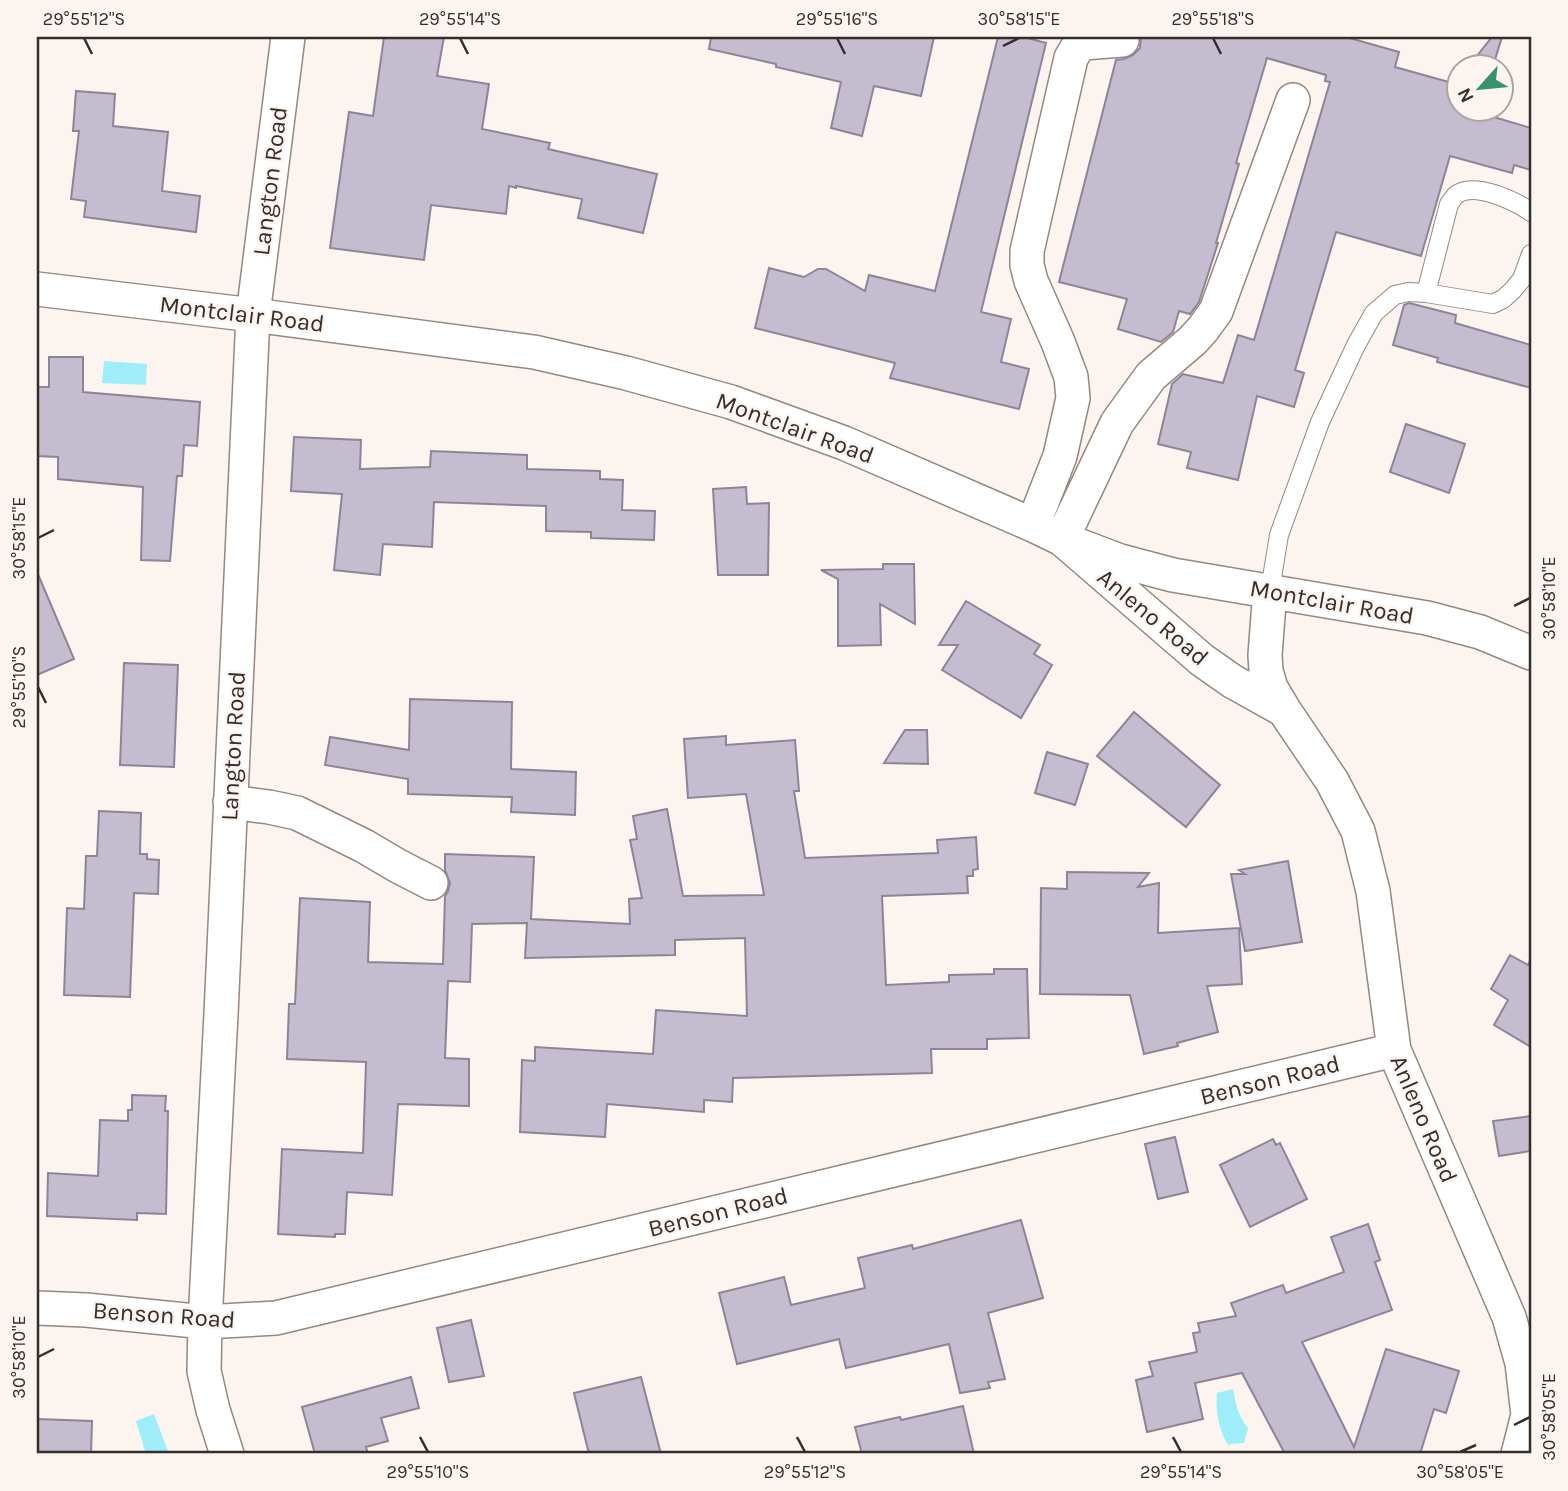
<svg xmlns="http://www.w3.org/2000/svg" width="1568" height="1491" font-family="Karla,sans-serif">
<style>
.water{fill:#9eedf9}
.building{fill:#c4bccf;stroke:#8d8597;stroke-width:2}
.lines{fill:none;stroke-linecap:round;stroke-linejoin:round}
.service-casing{stroke:#99867c;stroke-width:20}
.minor-casing{stroke:#99867c;stroke-width:36}
.service{stroke:#fff;stroke-width:18}
.minor{stroke:#fff;stroke-width:33}
.ticks{fill:none;stroke:#352d29;stroke-width:2.5}
.labels{text-anchor:middle;dominant-baseline:central;stroke-width:5;stroke-linejoin:round;paint-order:stroke}
.street-label{font-size:24px;fill:#352d29;stroke:#fcf4ef}
.neatline{fill:none;stroke:#352d29;stroke-width:2.5}
.ticks-label{font-size:18px;text-anchor:middle;fill:#352d29}
</style>
<rect width="100%" height="100%" fill="#fcf4ef"/>
<path class="water" d="M104,361L147,364L146,385L102,383Z
M1233,1389C1236,1404 1238,1416 1248,1428L1244,1443L1229,1444L1230,1447C1219,1434 1215,1409 1217,1393Z
M154,1414L169,1454H146L136,1421Z"/>
<path class="building" d="M384,37H444L437,76L489,84L482,129L550,143L548,149L657,174L643,233L578,218L582,199L516,186V188L509,186L506,214L431,205L424,260L330,248L349,112L373,116Z
M711,37H934L921,96L874,86L862,136L831,128L841,82L776,67V64L709,49Z
M998,37H1024L1046,43L981,312L1011,319L1001,362L1029,369L1019,409L890,378L895,363L755,328L769,268L804,277L818,269H826L865,291L869,275L935,291Z
M1141,37H1346L1399,52L1395,67L1456,84L1460,79V108H1482L1480,113L1531,128V170L1514,165L1512,173L1450,156L1421,256L1336,232L1295,370L1304,373L1294,407L1257,396L1238,480L1187,468L1191,452L1158,444L1172,384L1183,374L1223,383L1238,335L1254,340L1330,82L1325,81L1326,75L1267,58L1236,163L1239,164L1216,243H1218L1199,302L1190,314L1179,311L1173,332L1161,342L1118,329L1127,299L1059,282L1116,60L1124,59L1133,55L1140,48Z
M1492,37H1502L1493,66H1469Z
M76,91L115,94L113,126L168,132L162,191L200,196L196,232L84,217L86,201L71,199L79,131H73Z
M1409,303L1456,315L1455,323L1531,345V388L1437,362L1438,358L1393,345L1404,305Z
M49,357H83V392L200,402L197,446L184,445L182,476H177L170,561L141,560L143,487L58,479V457L37,456V387H49Z
M1406,424L1465,444L1449,493L1390,472Z
M294,437L361,440L360,469L430,467L431,451L527,455V469L600,471V479L623,480L622,510L655,511L654,540L591,538V532L546,531V506L434,502L432,547L383,544L380,575L334,570L342,494L291,491Z
M746,487L747,504L769,503L768,575H718L713,489Z
M883,564H914L915,624L880,604L881,645L838,646V579L821,570L883,569Z
M37,572L74,659L37,675Z
M966,601L1040,645L1034,654L1052,665L1021,718L942,670L958,645H939Z
M124,663L178,665L174,767L120,765Z
M410,699L512,702L511,769L576,772L575,815L511,812L512,797L408,794V779L325,765L330,737L409,750Z
M1134,712L1220,785L1186,827L1097,756Z
M905,730H927L928,764L884,763Z
M726,736V745L795,740L799,791H794L805,858L938,853L937,840L976,837L978,869L973,870V876H967L968,893L882,896L886,985L949,982V975L994,974V969H1027L1029,1038L987,1039V1049H931L932,1073L733,1078L732,1102L704,1100V1112L607,1104L605,1137L520,1132L522,1060L535,1061V1047L653,1054L656,1010L747,1016L745,938L675,940V955L525,958L527,923L472,924L470,982L448,981L445,1058L469,1059V1106L398,1104L392,1195L347,1192L345,1234H335V1237L278,1234L282,1149L363,1153L366,1062L287,1059L289,1004H295L300,898L370,902L368,962L443,964L445,896L448,891L450,883L445,870V854L534,857L531,919L630,924L629,899L642,898L630,840L637,839L633,816L667,809L683,896L764,895L746,794L688,798L684,739Z
M1047,752L1088,764L1075,805L1035,793Z
M99,811L141,813L140,854H147V859L159,860L158,894L134,893L130,997L64,995L67,908L84,909L86,856H97Z
M1288,861L1302,942L1245,951L1231,874H1245L1239,870Z
M1067,872L1149,873L1138,887L1159,883L1158,933L1239,928L1242,984L1207,986L1218,1032L1177,1043L1178,1046L1144,1054L1130,995L1040,994L1041,888L1067,889Z
M1510,955L1528,965L1531,959V1047L1494,1025L1508,1000L1491,989Z
M132,1095L166,1096L165,1111H168L166,1214L137,1213V1220L47,1216L48,1173L98,1176L100,1120L128,1121V1110H132Z
M1531,1116V1151L1499,1156L1493,1121Z
M1175,1137L1188,1192L1158,1199L1145,1144Z
M1273,1139L1276,1145L1280,1143L1307,1199L1250,1227L1220,1165Z
M1021,1220L1043,1298L988,1313L1005,1379L988,1382L990,1388L960,1393L949,1344L846,1368L839,1339L737,1364L719,1293L784,1277L791,1305L865,1288L858,1258L912,1245L913,1249Z
M1368,1224L1380,1260L1375,1262L1392,1310L1302,1342L1354,1447L1386,1349L1459,1371L1446,1413L1434,1409L1420,1454H1285L1242,1373L1195,1383L1203,1419L1147,1432L1136,1380L1153,1376L1149,1362L1197,1352L1193,1333L1200,1332L1198,1323L1236,1316L1231,1303L1283,1285L1286,1293L1344,1272L1331,1237Z
M471,1320L484,1376L449,1382L437,1328Z
M411,1377L419,1408L381,1418L388,1441L366,1447L368,1454H315L302,1407Z
M641,1377L661,1454H589L574,1393Z
M963,1406L974,1454H862L855,1427L900,1417L901,1420Z
M37,1419L92,1421L91,1454H37Z"/>
<g class="lines">
<g class="service-casing">
<path id="service" d="M1426,293L1449,204C1450,203 1454,197 1456,195C1474,181 1515,201 1531,212
M1270,590L1279,535L1320,422L1356,345L1374,313L1395,295L1408,292L1426,293L1493,304L1503,299L1512,291L1522,279L1531,254"/>
</g>
<g class="minor-casing">
<path id="minor" d="M37,289L253,315L534,352L626,373L731,402L844,443L1033,525L1062,539L1120,561L1173,575L1427,618L1480,632L1531,653
M1033,525L1060,456L1073,398L1071,377L1058,342L1031,281L1027,265V251L1071,58L1077,48L1083,43L1122,40
M1270,590L1265,655L1266,671L1271,688L1284,710L1332,781L1358,831L1373,891L1394,1050L1509,1317L1522,1363L1528,1415L1518,1454
M1284,710L1232,681L1202,660L1062,539L1117,423L1151,376L1192,341L1203,329L1216,311L1293,100
M230,802L269,807L297,813L364,846L398,866L431,883
M37,1308L86,1310L205,1322L276,1318L1394,1050
M227,1454L213,1410L204,1371L205,1322L221,1014L253,315L288,37"/>
</g>
<use href="#service" class="service"/>
<use href="#minor" class="minor"/>
</g>
<path class="ticks" d="M84,38L92,54M460,38L468,54M837,38L845,54M1213,38L1221,54M1003,46L1019,38M38,538L54,530M1514,606L1530,598M38,687L46,703M38,1357L54,1349M1514,1425L1530,1417M420,1437L428,1452M797,1437L805,1452M1173,1437L1181,1452M1460,1452L1476,1445"/>
<g class="labels">
<g class="street-label">
<text transform="translate(270 181) rotate(-83)">Langton Road</text>
<text transform="translate(242 314) rotate(7)">Montclair Road</text>
<text transform="translate(795 428) rotate(20)">Montclair Road</text>
<text transform="translate(1332 602) rotate(10)">Montclair Road</text>
<text transform="translate(1153 617) rotate(40)">Anleno Road</text>
<text transform="translate(233 746) rotate(-87)">Langton Road</text>
<text transform="translate(1270 1080) rotate(-14)">Benson Road</text>
<text transform="translate(1424 1119) rotate(67)">Anleno Road</text>
<text transform="translate(718 1212) rotate(-14)">Benson Road</text>
<text transform="translate(164 1315) rotate(4)">Benson Road</text>
</g>
</g>
<rect width="1568" height="1491" fill="none" stroke="#fcf4ef" stroke-width="77"/>
<g transform="translate(1480 88) rotate(243)"><circle r="33" fill="#fcf4ef" stroke="#aca4a0" stroke-width="2"/>
<path d="M0-5L12 26L0 18L-12 26Z" fill="#37936a"/>
<text y="-10" font-size="19" font-weight="bold" text-anchor="middle" fill="#352d29">N</text>
</g>
<rect x="38" y="38" width="1492" height="1414" class="neatline"/>
<g class="ticks-label">
<text x="84" y="25">29°55'12"S</text>
<text x="460" y="25">29°55'14"S</text>
<text x="837" y="25">29°55'16"S</text>
<text x="1019" y="25">30°58'15"E</text>
<text x="1213" y="25">29°55'18"S</text>
<text transform="translate(19 538) rotate(-90)" y="6">30°58'15"E</text>
<text transform="translate(1549 598) rotate(-90)" y="6">30°58'10"E</text>
<text transform="translate(19 687) rotate(-90)" y="6">29°55'10"S</text>
<text transform="translate(19 1357) rotate(-90)" y="6">30°58'10"E</text>
<text transform="translate(1549 1417) rotate(-90)" y="6">30°58'05"E</text>
<text x="428" y="1478">29°55'10"S</text>
<text x="805" y="1478">29°55'12"S</text>
<text x="1181" y="1478">29°55'14"S</text>
<text x="1460" y="1478">30°58'05"E</text>
</g>
</svg>
